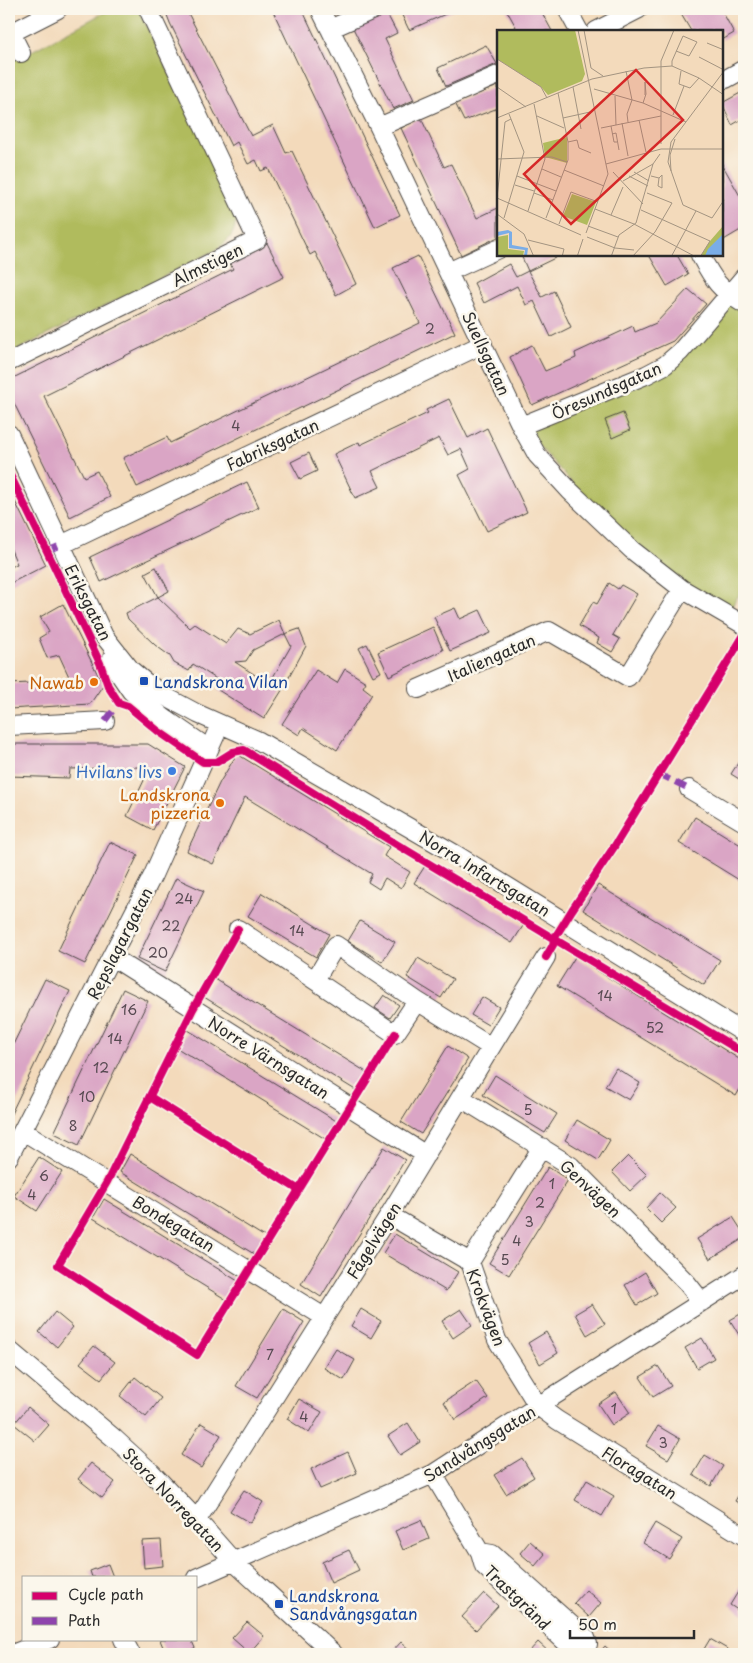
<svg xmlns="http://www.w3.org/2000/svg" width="753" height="1663" font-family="'Playpen Sans',sans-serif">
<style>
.green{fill:#b0bb5d;stroke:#6e7344}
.building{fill:#daa5c5}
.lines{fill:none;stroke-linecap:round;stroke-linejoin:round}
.minor-casing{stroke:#494541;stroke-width:20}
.minor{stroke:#fff;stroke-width:18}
.quiet{stroke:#8e44ad;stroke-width:6;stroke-dasharray:12 6;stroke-linecap:butt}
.cycleway-casing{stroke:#fbf7ec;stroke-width:11}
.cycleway{stroke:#d6006c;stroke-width:8}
.transit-dot{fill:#1a4fb4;stroke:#fbf7ec;stroke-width:2}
.food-dot{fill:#e8710a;stroke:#fbf7ec;stroke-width:2}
.shop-dot{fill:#3f7fe0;stroke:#fbf7ec;stroke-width:2}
.labels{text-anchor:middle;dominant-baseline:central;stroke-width:5;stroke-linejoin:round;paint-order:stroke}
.number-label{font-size:14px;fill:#574a52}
.street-label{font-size:16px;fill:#2b2b2b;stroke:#fbf7ec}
.transit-label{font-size:16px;fill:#164399;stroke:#fbf7ec;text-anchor:start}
.food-label{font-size:16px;fill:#c56008;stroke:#fbf7ec;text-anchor:end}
.shop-label{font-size:16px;fill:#366cbe;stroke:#fbf7ec;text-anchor:end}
.inset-road{fill:none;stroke:#a39481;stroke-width:1}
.view{fill:#d62828;fill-opacity:0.15;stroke:#d62828;stroke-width:2.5}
.inset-edge{fill:none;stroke:#2b2b2b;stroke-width:2.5}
</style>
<rect width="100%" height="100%" fill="#fbf7ec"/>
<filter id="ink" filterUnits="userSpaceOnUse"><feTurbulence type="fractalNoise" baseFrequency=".02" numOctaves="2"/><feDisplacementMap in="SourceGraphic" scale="10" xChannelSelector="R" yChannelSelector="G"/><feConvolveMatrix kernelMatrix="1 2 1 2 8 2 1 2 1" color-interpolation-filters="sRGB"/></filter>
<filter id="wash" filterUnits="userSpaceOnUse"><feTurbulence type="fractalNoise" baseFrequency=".0096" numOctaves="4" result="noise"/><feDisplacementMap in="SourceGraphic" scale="20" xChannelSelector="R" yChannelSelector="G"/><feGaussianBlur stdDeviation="1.12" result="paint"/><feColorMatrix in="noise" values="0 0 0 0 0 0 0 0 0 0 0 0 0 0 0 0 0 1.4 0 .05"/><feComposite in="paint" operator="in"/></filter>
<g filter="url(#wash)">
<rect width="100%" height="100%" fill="#f3dabb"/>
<path class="green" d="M111,9H138L237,210C236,232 232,240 212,252L9,354V63Z
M729,295L744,304V587L727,614L632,550L521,426L646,375Z"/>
<g id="blocks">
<path class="building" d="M166,9H198L188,13L251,136L273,125L286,153L292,151L356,284L336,295L315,252L310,255L268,168L261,171L256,160L248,164L237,142L231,146L170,23L165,10Z
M272,9H302L400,215L375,227Z
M399,9H457L409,30Z
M506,9H540L552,31H507L516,27Z
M678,9H721L734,33L722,40V31H691Z
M387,14L397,33L385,39L414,100L393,109L353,28Z
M486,45L497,64L446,86L438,68Z
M498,86V108L464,121L455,103Z
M744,91V118L732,125L722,103Z
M421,118L444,167L451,164L477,218L498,208V237L461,255L401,128Z
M722,164L744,203V228L722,241Z
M267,243L284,277L44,396L84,477L97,471L110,497L70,517L9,393V380L233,269L229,262Z
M521,255H554L555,258L528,271Z
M649,255H677L688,274L667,286Z
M418,256L455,333L137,487L123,458L167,437L170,443L420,323L393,268Z
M509,264L516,277L528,271L542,297L554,291L571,327L551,337L534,301L526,305L517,286L484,303L474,283Z
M688,289L706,304L673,341L532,405L510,357L532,345L545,371L576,358L575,353L633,326L635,332L656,323Z
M449,399L468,438L487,428L527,512L487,531L459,475L470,469L461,449L448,455L439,438L372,471L380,487L355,498L334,454L359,442L360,445L428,413L426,410Z
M623,413L630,430L612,438L605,420Z
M309,453L317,471L300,479L291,462Z
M247,482L259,507L101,582L90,557Z
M9,489L46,565L9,584V568L17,564L9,545Z
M156,567L169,591L158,597L145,573Z
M609,583L618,589L621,585L637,594L613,635L620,639L612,652L597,643L599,638L579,626L593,602L597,604Z
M158,597L190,628L195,624L226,644L238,629L250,634L279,620L285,634L253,650L246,661L235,662L269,684L291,646L285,634L299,629L306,646L281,692L264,719L218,690L221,682L193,664L189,671L174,663L170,656L155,645L128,619L126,613Z
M63,604L103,685L90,704L9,709V684L71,681L59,655L47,658L39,638L49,632L40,617Z
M455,608L460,619L480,610L491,633L450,651L434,617Z
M433,627L443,650L389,676L378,652Z
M367,644L381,672L373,676L359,648Z
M345,669L366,682L363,687L372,694L337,750L303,728L299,735L282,724L316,670L337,683Z
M9,744H148L185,767L153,830L127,816L148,772L140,767L70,769L69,778L9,776Z
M237,754L389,847L384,856L410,872L401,888L385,878L379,889L368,882L372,874L245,797L213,864L187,851L220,782Z
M743,755L744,756V782L731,774Z
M695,817L744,847V883L679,843Z
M110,842L138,855L85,964L58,951Z
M425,866L523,926L512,943L414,883Z
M176,878L204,891L165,972L137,959Z
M598,885L720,960L704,985L583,910Z
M262,893L329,934L316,957L248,916Z
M360,921L395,942L382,962L348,941Z
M575,957L744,1062V1082L736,1096L557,986Z
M418,958L453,979L441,998L407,977Z
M45,979L70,991L9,1118V1053Z
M215,979L368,1073L357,1091L204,997Z
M123,989L148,1001L79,1145L54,1133Z
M384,995L399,1005L390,1018L375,1008Z
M482,997L499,1007L488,1025L471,1015Z
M188,1030L338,1122L327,1140L177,1048Z
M448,1046L468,1059L421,1134L401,1122Z
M616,1068L640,1083L629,1100L605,1086Z
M495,1075L557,1114L545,1133L483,1095Z
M577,1120L610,1140L598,1160L565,1140Z
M384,1147L405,1160L321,1297L301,1284Z
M130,1154L265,1237L254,1254L120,1172Z
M628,1156L647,1175L630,1191L612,1172Z
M39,1157L62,1172L37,1211L14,1196Z
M548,1167L568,1180L509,1275L489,1263Z
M660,1193L676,1208L661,1223L646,1208Z
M104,1199L238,1281L227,1300L93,1218Z
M733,1217L744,1234V1238L710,1259L697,1239Z
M395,1234L458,1272L446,1291L383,1253Z
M645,1272L657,1293L637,1305L625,1285Z
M592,1304L605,1324L587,1335L575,1314Z
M283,1309L304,1322L257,1398L236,1386Z
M361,1309L381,1321L371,1338L351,1326Z
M461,1309L472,1325L453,1338L442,1321Z
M55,1312L73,1327L57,1347L39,1332Z
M744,1312V1339L742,1340L730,1320Z
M546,1332L558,1353L540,1364L528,1343Z
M702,1338L714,1358L697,1368L685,1348Z
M94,1346L115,1362L101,1379L80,1363Z
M336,1349L355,1360L344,1380L324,1368Z
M658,1366L671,1386L653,1397L640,1377Z
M135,1377L161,1398L146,1417L120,1396Z
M476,1381L488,1398L455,1420L444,1402Z
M616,1392L630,1413L612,1425L598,1404Z
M299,1399L322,1412L309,1433L287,1419Z
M28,1407L49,1425L35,1441L14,1424Z
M201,1423L221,1435L201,1468L181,1455Z
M408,1423L420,1442L400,1455L388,1436Z
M658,1426L680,1439L668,1459L646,1446Z
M348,1452L357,1473L320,1489L311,1469Z
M705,1455L723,1466L711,1486L693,1475Z
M522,1458L534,1477L506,1494L494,1475Z
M91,1463L115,1482L102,1498L78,1479Z
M587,1480L614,1496L602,1516L575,1500Z
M744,1486V1506L735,1501Z
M244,1490L263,1502L250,1523L230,1511Z
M421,1520L429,1539L403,1550L395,1531Z
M655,1523L682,1539L669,1559L643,1543Z
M161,1540L163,1566L144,1568L142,1541Z
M530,1541L545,1554L535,1566L520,1553Z
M349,1550L359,1570L331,1583L322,1562Z
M108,1564L113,1577H92L90,1571Z
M744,1582V1614L730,1605Z
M586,1590L601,1603L589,1617L574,1603Z
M484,1593L498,1606L476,1630L462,1617Z
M247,1622L264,1636L249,1653L232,1638Z
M162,1639H191L195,1648L181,1654H166L160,1640Z
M710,1639L729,1650L726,1654H701Z
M401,1642L414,1654H390Z
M538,1642L551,1654H527Z
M605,1646L614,1654H598Z"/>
</g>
</g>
<g filter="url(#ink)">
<use href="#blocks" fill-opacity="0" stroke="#494541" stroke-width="1"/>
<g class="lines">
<g class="minor-casing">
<path id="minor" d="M320,9L379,127L521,426L537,455L570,491L632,550L682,589L744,625
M567,9L579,31
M9,29L21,53
M330,29L375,9
M596,31L639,9
M9,34L58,9
M726,79L744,69
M379,127L498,75
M700,255C714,281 719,289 744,304
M448,272L498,249
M9,362L257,240L148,9
M521,426L646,375L665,365L680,352L744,277
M9,434L104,636L131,670L144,681L168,698L198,714L259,741L455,854L744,1033
M61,545L483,344
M112,658L118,672L131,691L164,718L209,749
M418,689L549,631L628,677L682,589
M9,726L105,721
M689,789L744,822
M238,929L395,1034L417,1001
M112,957L426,1155
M315,980L336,945L417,1001L491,1047
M461,1098L571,1166L687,1283L702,1302
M23,1131L324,1317
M9,1157L153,875L220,725
M389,1215L470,1262L497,1340L538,1406L557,1420L744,1536
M470,1262L542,1147
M9,1350L115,1439L151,1472L197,1520L234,1562L334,1654
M433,1474L480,1552L484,1566L574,1650L582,1652L588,1644L586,1638L492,1554L480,1552
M197,1520L389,1215L546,957
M196,1578L433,1474L538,1406L744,1275
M123,1639L131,1654
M12,1654L50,1639"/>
</g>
<use href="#minor" class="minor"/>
<path class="quiet" d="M47,551L61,545
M105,721L119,703
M659,774L689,789"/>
<g class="cycleway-casing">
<path id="cycleway" d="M9,473L47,551L100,663L108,686L119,703L128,706L158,731L203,762H217L233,752L244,750L396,844L744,1053
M238,929L193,1009L107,1182L58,1265L197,1355L395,1034
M546,957L553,945L554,939L572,910L614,847L744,635
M150,1097L299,1190"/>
</g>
<use href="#cycleway" class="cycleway"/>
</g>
</g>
<g class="transit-dot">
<rect x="139" y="676" width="10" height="10" rx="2.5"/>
<rect x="274" y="1599" width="10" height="10" rx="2.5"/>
</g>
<g class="food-dot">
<circle cx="94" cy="682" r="5"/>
<circle cx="220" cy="803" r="5"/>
</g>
<circle class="shop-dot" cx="172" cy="771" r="5"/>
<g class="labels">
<g class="number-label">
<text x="430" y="328">2</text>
<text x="236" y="425">4</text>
<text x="184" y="898">24</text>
<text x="171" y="925">22</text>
<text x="297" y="930">14</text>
<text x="158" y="952">20</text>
<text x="605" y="995">14</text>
<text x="129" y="1009">16</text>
<text x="655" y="1027">52</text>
<text x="115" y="1038">14</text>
<text x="101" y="1067">12</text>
<text x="87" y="1096">10</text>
<text x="528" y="1109">5</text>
<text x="73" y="1125">8</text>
<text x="44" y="1175">6</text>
<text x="552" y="1183">1</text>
<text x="32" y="1194">4</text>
<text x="540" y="1202">2</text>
<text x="529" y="1221">3</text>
<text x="517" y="1240">4</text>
<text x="505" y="1259">5</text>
<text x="270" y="1354">7</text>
<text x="614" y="1408">1</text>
<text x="304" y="1416">4</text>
<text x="663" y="1442">3</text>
</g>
<g class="street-label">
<text transform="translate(207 264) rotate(-26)">Almstigen</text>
<text transform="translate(487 353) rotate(65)">Suellsgatan</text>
<text transform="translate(606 390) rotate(-24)">Öresundsgatan</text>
<text transform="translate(272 444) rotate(-25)">Fabriksgatan</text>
<text transform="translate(89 602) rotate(63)">Eriksgatan</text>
<text transform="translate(491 657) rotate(-24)">Italiengatan</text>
<text transform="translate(485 873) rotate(31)">Norra Infartsgatan</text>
<text transform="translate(119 943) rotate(-63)">Repslagargatan</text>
<text transform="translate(269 1057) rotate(32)">Norre Värnsgatan</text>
<text transform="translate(591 1188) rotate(43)">Genvägen</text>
<text transform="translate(174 1223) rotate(31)">Bondegatan</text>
<text transform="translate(373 1240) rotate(-58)">Fågelvägen</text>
<text transform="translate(487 1307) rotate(69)">Krokvägen</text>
<text transform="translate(479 1443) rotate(-32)">Sandvångsgatan</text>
<text transform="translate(640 1472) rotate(32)">Floragatan</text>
<text transform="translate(174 1499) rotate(46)">Stora Norregatan</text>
<text transform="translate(518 1597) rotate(44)">Trastgränd</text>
</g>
<g class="transit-label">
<text x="154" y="681">Landskrona Vilan</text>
<text x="289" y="1595">Landskrona<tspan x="289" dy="18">Sandvångsgatan</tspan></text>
</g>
<g class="food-label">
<text x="84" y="682">Nawab</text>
<text x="210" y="794">Landskrona<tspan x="210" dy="18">pizzeria</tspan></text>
</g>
<g class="shop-label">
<text x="162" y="771">Hvilans livs</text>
</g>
</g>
<g transform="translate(497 30)">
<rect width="226" height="226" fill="#f3dabb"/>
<path d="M0,0H78L88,44L85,51L51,65L44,57L0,29ZM70,107V133L48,127L46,113ZM75,164L99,172L90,195L66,186ZM226,196V226L203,227L213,211ZM11,205V219L27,221L26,226H0V207Z" fill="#b0bb5d"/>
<path d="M11,200L15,202V215L31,218L30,226H27L28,220L12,218V203L0,206V202ZM226,204V226H208L211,219Z" fill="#7aade7"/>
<path class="inset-road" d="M81,0L111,144L89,203M87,0L94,38L106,46M210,13L227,20M202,27L227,40M0,29L44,57L50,68M175,36V31L186,6L200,12L192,26L179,21M129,41L135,70L130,84L131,92M184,41L182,54L193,58L202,48M227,41L174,112L171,132L186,175L215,188L227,170M0,57L29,77M76,57L84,99M97,59L146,73L189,92M118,66L119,95M146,73L149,64L148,52V65M176,85L187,56M40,86L67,98M0,88L95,49L147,38L175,36L202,48L227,65M66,88L93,82M142,90L149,122M125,93L131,126M114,96L117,112H120M104,98L164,86M115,104L119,103L122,120M71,112L80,110L82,118L94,123M164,114V31L177,0M0,129L55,127L70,132M109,134L164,119H227M45,139L64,147M67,140L107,156M174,141L173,125L178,109M116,142L146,174M137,142L152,151M20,146L59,161M132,146L151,156M154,146L162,148L165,145V158L161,156L162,148M126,151L156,134M18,155L37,161M37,163L56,170M0,168L84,205M0,168L8,92L14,89M98,179L137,194L199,227M144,180L213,211L203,227M31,181L48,129L37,74M0,184L27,204L37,227M114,185L126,157M7,188L27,122L12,84M49,188L71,130V112L61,63M62,194L74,162L101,172M91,196L121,207M90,207L118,218L137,220M31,210L67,219L65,227M80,227L86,209M114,227L122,205L139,193L156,134L163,124M135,227L158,202L175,173L150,163M174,227L199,181"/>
<path class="view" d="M139,40L186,90L74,194L27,144Z"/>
<rect width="226" height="226" class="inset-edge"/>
</g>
<rect width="753" height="1663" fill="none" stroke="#fbf7ec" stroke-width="30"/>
<rect x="22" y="1576" width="175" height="65" fill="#fbf7ec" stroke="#a8a59f"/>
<rect x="32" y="1592" width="25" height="8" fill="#d6006c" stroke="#a8a59f"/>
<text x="68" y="1600" font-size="15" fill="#2b2b2b">Cycle path</text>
<rect x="32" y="1617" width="25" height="8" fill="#8e44ad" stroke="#a8a59f"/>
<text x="68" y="1626" font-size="15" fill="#2b2b2b">Path</text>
<path d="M570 1630v8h124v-8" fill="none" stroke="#2b2b2b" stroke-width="2.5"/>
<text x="578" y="1630" font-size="15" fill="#2b2b2b" stroke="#fbf7ec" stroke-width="4" paint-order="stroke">50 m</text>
</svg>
